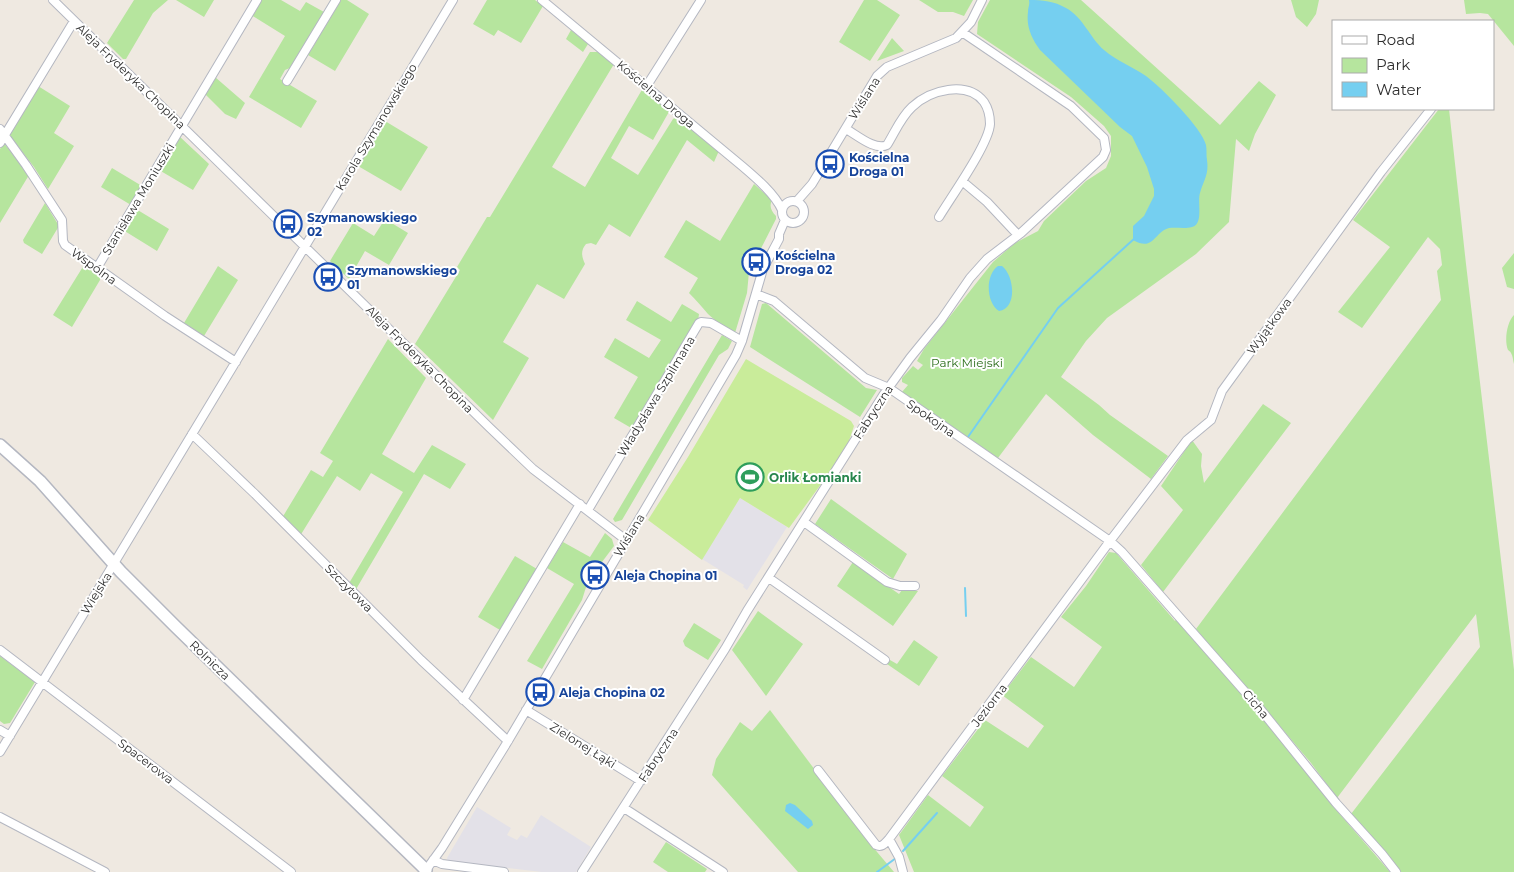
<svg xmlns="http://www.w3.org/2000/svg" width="1514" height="872" font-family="Montserrat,sans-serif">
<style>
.industrial{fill:#e3e1e8}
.green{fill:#b6e59e}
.pitch{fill:#c9ec9a}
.water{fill:#75cff0}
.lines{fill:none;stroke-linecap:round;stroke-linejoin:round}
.stream{stroke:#75cff0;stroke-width:2}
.street-casing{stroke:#b4b7c1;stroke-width:10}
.secondary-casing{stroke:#b4b7c1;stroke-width:14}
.street{stroke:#fff;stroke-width:8}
.secondary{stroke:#fff;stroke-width:11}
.labels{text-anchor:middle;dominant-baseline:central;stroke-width:4;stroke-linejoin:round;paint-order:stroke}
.street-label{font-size:12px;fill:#2e2e2e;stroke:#fff}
.transit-label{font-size:12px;font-weight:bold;fill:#164399;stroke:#fff;text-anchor:start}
.park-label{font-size:12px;fill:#2c6e1b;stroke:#fff}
.leisure-label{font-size:12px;font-weight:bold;fill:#27864d;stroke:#fff;text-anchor:start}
</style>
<rect width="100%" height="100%" fill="#efe9e1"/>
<path class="industrial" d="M740,498L787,527L747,590L743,587L744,585L702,559Z
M477,807L511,828L507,835L517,840L521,835L527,838L541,815L591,847L576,872H542L448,861L447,858Z"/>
<path class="green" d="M134,0H168L153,13L126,59H123L107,43Z
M176,0H214L204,17Z
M260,0H281L300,11L306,2L324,12L290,68L285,70L280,79L317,101L301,128L249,97L285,36L251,15Z
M341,0H347L369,14L335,71L308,55Z
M487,0H535L543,6L521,43L498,30L494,36L473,24Z
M864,0H877L900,15L870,61L839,42Z
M919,0H973L964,16L953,12H938Z
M990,0H1081L1220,125L1259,81L1276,95L1255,134L1249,151L1236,139L1229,222L1196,254L1107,318L1086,341L1061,377L1099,405L1110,415L1168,456L1151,479L1093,435L1046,394L998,458L902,392L908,385L902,382V378L913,366L918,370L923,365L917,361L924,349L993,262L1015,243L1038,231L1044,221L1086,181L1106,168L1111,156V136L1104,126L1071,97L977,34L978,22Z
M1291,0H1319L1316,14L1307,27L1296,17Z
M1464,0H1514V46L1488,14L1480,13L1466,14Z
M571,30L588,44L583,52L566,39Z
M892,38L904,51L877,61Z
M590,52H598L614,64L552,167L585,187L643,88L670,110L653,140L629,126L611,158L638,175L673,119L676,117L718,150V153L714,162L687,140L630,237L609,224L596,245L591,243L586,244C580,251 582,257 585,264L564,299L537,284L503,342L529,358L493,420L415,344L460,270L457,267L487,217H490Z
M215,77L245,103L236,119L225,114L204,93Z
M38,86L70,106L54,133L74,146L48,189L34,167L9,135Z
M1439,109H1449L1466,264L1514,670V872H1401L1351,814L1480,647L1476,614L1337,798L1311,763L1262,705L1245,688L1196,629L1441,300L1437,271L1442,265L1440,249L1428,237L1362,328L1338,312L1390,247L1353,220Z
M385,121L428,147L401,191L358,166Z
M179,136L209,164L193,190L159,170Z
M4,143L29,175L0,223V149Z
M112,168L142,186L131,205L101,187Z
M754,184L772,200C769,206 771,211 776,216V219L749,272L747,293L735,333C726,327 716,322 708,314C702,307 696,300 689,293L698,278L664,257L686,220L720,241Z
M45,203L59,226L42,254L24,243L23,240Z
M136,209L169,229L157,251L123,230Z
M385,219L408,233L389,265L365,251L349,279L330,261L353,223L374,236Z
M1514,253V289L1507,287L1502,268Z
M84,265L100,277V280L72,327L53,315Z
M218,266L238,280L204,336L184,323Z
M637,301L671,322L682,304L699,314L698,321L633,429L614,418L638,377L604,357L615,338L649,358L661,340L626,320Z
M766,303L866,388L877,390L860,417L750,347L762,304Z
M1514,315V364C1513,361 1513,356 1511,353C1510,351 1509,351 1508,350C1504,340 1507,322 1514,315Z
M722,335L732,341L728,349L719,355L622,520L615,522L613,519Z
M388,339L426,378L382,454L414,473L432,445L466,464L450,489L424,474L355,591L348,585L403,492L371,473L360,491L337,476L300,536L282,518L311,470L323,477L333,461L320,453Z
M1263,404L1291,423L1163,592L1141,565L1183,510L1161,486L1192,440L1202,454L1201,466L1204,483Z
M831,499L907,554L893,579L815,524Z
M605,533L612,539L614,546L602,562L599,563L587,584L582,600L542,669L527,661L574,584L547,568L563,542L590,557Z
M1109,552L1116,553L1175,621L1177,618L1191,633L1298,759L1331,804L1390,872H914L899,835L928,795L970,827L984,807L942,776L985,720L1028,748L1044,726L1002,695L1031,657L1074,687L1102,647L1061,617L1086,586Z
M515,556L537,569L500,630L478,617Z
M853,562L899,594L902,590L918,591L893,626L837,586Z
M758,611L803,644L766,696L732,650Z
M694,623L721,640L708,660L685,646L683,641Z
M914,640L938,657L919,686L887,664L890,660L897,664Z
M0,656L35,682L10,723L4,724L0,721Z
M770,710L872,846L894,872H798L712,775L716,759L740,722L752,731Z
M666,842L707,869L705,872H668L653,862Z"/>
<path class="pitch" d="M746,359L851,421L854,426L846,450L789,528L740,498L702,560L648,520L688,457Z"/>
<path class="water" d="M1029,0C1043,0 1054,1 1066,8C1083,17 1090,38 1104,50C1117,61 1133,67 1146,76C1161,87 1202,128 1206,145C1207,150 1206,155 1207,160C1209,175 1204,179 1200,193C1197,202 1204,224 1192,227C1185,229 1176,227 1169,228C1154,232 1154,252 1133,240V226L1144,216L1154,196V189L1147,167L1132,136L1120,127L1040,50C1032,39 1026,27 1028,12C1028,7 1030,5 1029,0Z
M998,266H1002C1014,275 1018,308 999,311C986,303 985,275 998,266Z
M790,803L795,805L812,821L813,825L808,829L785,811L786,805Z"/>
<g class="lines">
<path class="stream" d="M968,437L1058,308L1135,238
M965,588L966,616
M903,851L937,813
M877,872L896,858"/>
<g class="street-casing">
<path id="street" d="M53,0L490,428L533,469L626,540
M542,0L742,166C755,177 775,194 782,210
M287,81L336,0
M646,87L701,0
M0,129L26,165L62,220L63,241L65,245L165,316L236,362
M846,129C857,135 875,151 887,145C895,132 901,117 912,107C930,90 967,80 984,102C988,108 990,116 990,124C989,144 951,197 939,217
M0,143L74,21
M962,181L987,202L1018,235
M782 212a11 11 0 1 1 22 0a11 11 0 1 1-22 0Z
M797,201L812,184L877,76L887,67L956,38L971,22L982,0
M97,268L257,0
M756,294L774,301L865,378L889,388L1110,541L1122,552L1261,710L1336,803L1382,854L1396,872
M192,434L255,494L421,660L508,741
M588,510L699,323L701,322L711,323L742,341
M804,522L887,582L900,586H915
M769,578L885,660
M0,650L291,872
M463,700L580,504
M526,710L641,781
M0,730L10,736
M0,752L232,368L453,0
M818,770L876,845C882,848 885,843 889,839
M624,808L723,872
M0,817L105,872
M433,860L442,864L504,872
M426,870L442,848L508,741L736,355L742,341L763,269L779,239V234L785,220
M582,872L725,649L747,611L884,394L910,358L941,320L970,278L987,259L1021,233L1103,157L1106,150L1104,138L1071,106L962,32
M903,872L899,857L889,839L1110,541L1187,440L1211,420L1222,391L1381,172L1431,109"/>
</g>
<g class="secondary-casing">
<path id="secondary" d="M0,445L40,481L121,572L176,627L426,870L425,872"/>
</g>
<use href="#street" class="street"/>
<use href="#secondary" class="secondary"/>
</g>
<defs>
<g id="bus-ring" transform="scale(1.4375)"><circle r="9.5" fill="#fff" stroke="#1a4fb4" stroke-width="1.5"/><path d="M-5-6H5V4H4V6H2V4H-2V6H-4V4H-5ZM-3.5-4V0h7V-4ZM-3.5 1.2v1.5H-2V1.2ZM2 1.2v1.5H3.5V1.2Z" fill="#1a4fb4"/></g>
<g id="stadium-ring" transform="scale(1.4375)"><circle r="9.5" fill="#fff" stroke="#2e9e5b" stroke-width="1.5"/><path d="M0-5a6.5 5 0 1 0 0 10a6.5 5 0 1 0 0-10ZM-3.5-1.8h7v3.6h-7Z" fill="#2e9e5b"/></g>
</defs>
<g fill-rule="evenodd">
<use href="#bus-ring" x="830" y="164"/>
<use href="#bus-ring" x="288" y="224"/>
<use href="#bus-ring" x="756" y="262"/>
<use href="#bus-ring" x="328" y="277"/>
<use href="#stadium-ring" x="750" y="477"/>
<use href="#bus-ring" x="595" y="575"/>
<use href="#bus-ring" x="540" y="692"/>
</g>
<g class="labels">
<g class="street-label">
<text transform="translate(131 76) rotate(44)">Aleja Fryderyka Chopina</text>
<text transform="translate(656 94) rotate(40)">Kościelna Droga</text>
<text transform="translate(864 98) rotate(-58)">Wiślana</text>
<text transform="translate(376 127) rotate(-59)">Karola Szymanowskiego</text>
<text transform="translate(138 199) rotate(-59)">Stanisława Moniuszki</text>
<text transform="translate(94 266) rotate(36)">Wspólna</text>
<text transform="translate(1269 326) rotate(-54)">Wyjątkowa</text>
<text transform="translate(420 359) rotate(45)">Aleja Fryderyka Chopina</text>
<text transform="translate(656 396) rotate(-59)">Władysława Szpilmana</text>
<text transform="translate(873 412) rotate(-57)">Fabryczna</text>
<text transform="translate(931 418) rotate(35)">Spokojna</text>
<text transform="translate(629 535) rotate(-59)">Wiślana</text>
<text transform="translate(349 588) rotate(45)">Szczytowa</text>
<text transform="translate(96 593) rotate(-58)">Wiejska</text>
<text transform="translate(210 660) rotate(44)">Rolnicza</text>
<text transform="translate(1256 704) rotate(50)">Cicha</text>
<text transform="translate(989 705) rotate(-53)">Jeziorna</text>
<text transform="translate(583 745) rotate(32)">Zielonej Łąki</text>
<text transform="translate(658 755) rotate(-57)">Fabryczna</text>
<text transform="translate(146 761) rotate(37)">Spacerowa</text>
</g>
<g class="transit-label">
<text x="849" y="157">Kościelna<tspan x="849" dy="14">Droga 01</tspan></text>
<text x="307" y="217">Szymanowskiego<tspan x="307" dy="14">02</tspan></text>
<text x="775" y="255">Kościelna<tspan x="775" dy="14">Droga 02</tspan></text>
<text x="347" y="270">Szymanowskiego<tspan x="347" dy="14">01</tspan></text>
<text x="614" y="575">Aleja Chopina 01</text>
<text x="559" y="692">Aleja Chopina 02</text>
</g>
<g class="park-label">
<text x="967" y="362">Park Miejski</text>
</g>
<g class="leisure-label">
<text x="769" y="477">Orlik Łomianki</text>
</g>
</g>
<rect x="1332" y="20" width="162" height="90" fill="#ffffff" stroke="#ababab"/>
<rect x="1342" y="36" width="25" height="8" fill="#ffffff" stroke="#ababab"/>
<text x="1376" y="45" font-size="15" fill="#2e2e2e">Road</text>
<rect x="1342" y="58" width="25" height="15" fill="#b6e59e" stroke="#ababab"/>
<text x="1376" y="70" font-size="15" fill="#2e2e2e">Park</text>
<rect x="1342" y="82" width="25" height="15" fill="#75cff0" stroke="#ababab"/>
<text x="1376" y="95" font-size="15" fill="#2e2e2e">Water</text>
</svg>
